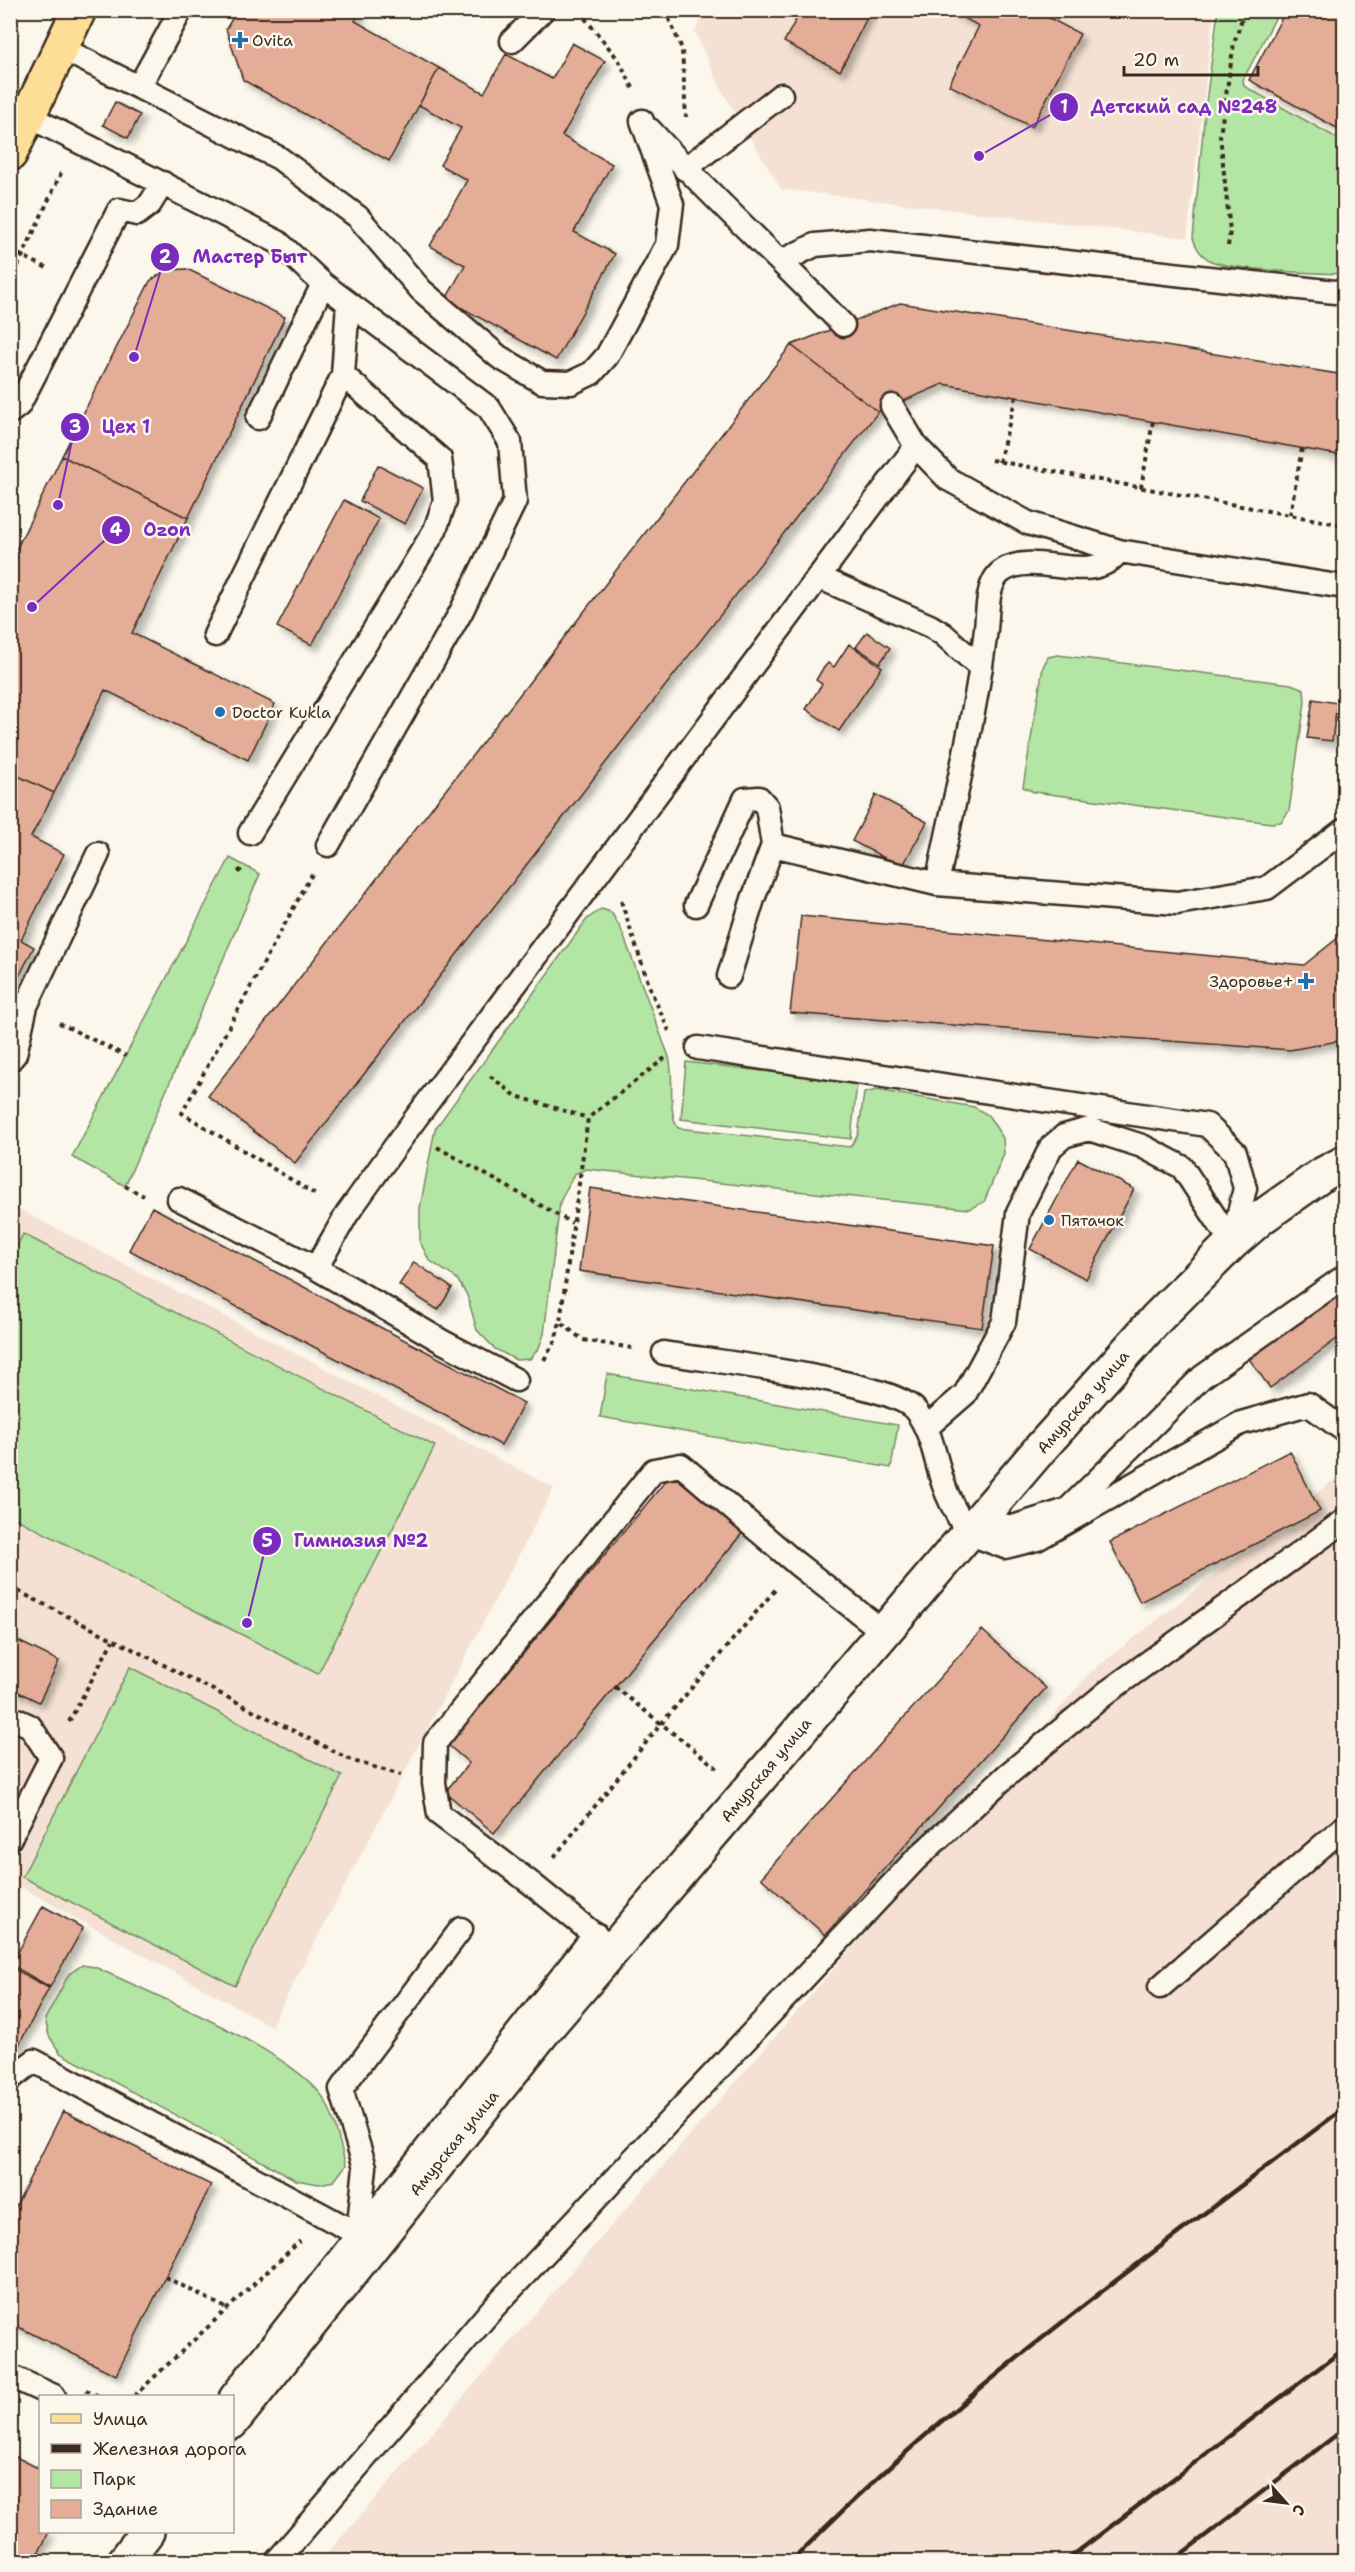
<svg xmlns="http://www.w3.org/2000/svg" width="1355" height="2572" font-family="'Shantell Sans',sans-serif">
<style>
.built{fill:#f4e1d3}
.green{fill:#b3e5a5;stroke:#778862;stroke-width:1.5}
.building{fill:#e3ad98;stroke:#3b2a1e;stroke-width:1.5;filter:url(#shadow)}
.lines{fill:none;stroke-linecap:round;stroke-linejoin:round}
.service-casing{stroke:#3b2a1e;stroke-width:27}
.minor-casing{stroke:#3b2a1e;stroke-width:38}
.primary-casing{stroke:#3b2a1e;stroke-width:38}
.path{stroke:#3b2a1e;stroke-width:4;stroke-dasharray:4.5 4.5;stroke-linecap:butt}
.service{stroke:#fbf7ec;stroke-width:22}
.minor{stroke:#fbf7ec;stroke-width:33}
.primary{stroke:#fdde96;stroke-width:33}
.rail{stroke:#3b2a1e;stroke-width:4.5}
.poi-dot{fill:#1f6fb2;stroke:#fbf7ec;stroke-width:2}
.labels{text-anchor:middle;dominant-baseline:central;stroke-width:5;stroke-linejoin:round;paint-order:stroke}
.poi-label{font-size:16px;fill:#3b2a1e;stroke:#fbf7ec;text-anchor:start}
.street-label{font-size:16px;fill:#3b2a1e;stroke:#fbf7ec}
.leader{fill:none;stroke:#7b2cbf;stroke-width:2}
.callout-dot{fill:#7b2cbf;stroke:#fbf7ec;stroke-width:2}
.mark-label{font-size:18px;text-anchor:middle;font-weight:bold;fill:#fff}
.callout-label{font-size:18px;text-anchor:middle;font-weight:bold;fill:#7b2cbf;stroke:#fbf7ec;stroke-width:5;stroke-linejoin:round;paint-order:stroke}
</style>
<defs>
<filter id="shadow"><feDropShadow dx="5.5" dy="5.5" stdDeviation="3" flood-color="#0004"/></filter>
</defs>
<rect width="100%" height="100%" fill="#fbf7ec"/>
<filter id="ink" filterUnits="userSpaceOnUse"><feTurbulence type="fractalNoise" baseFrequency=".0167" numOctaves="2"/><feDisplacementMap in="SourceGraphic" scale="12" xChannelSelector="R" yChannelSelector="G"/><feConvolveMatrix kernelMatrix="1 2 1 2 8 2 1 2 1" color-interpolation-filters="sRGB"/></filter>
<g filter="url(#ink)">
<path class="built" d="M705,10L1214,11L1187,238L781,189L720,87L695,32Z
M11,1205L554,1488L271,2026L21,1887L11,1907Z
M1344,1472V2561L320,2562L1090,1673Z"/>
<path class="green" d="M1218,11H1279L1243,80L1244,86L1344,142V274C1318,273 1228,271 1209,260C1200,254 1196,248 1193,238L1205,110Z
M1058,655L1291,684L1304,689L1305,702L1289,811L1281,822L1271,823L1034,792L1023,787L1043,667L1048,657Z
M230,858L260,874L125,1186L72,1157Z
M601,909L611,912L621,929L669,1057C675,1078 667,1112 678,1128L850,1147L858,1135L864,1093L877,1090L974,1107L988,1115L1003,1138L1004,1154L984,1202L969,1209L586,1169L574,1174L560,1202L544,1334L539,1348L530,1359L516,1360L495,1349L477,1330L467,1295L457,1279L429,1260L420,1242V1208L435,1129L587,919Z
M686,1062L857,1082L851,1139L681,1119Z
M23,1234L435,1446L318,1674L11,1516L10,1260Z
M607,1374L898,1425L891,1468L600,1417Z
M130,1667L342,1776L235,1986L22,1877Z
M82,1965L95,1967C147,1992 304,2055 327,2104C336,2122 340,2146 346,2165L334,2181L319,2184L296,2180L60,2053L49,2036L45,2019L69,1974Z"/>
<path class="building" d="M237,10H361L355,21L439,68L389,161L243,80L226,29Z
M801,10H871L840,71L784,42Z
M949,10H1034L1080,34L1032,127L949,85L979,26Z
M1286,10H1344V132L1249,80Z
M572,43L605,61L562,136L612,164L574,232L615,254L556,360L446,299L465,265L430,246L467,180L440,165L461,128L419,105L439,68L484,93L506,54L552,79Z
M115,102L140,115L128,138L103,125Z
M187,269L285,317L188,518L62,456L150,281L166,270Z
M900,303L1344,375V456L943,384L878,412L791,345Z
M791,345L878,412L295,1163L208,1096Z
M62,456L188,518L132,633L275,704L248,760L105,690L54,793L10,772V562Z
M378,465L423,488L405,524L360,501Z
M344,500L379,519L312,645L277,627Z
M867,632L890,648L880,663L856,647Z
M849,644L882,667L839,731L806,709L822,684L816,680L822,670L828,663L834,667Z
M1313,699L1337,703L1332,741L1307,738Z
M10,772L54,793L31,837L64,854L21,940L34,947L10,994Z
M876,795L927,822L902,867L852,841Z
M801,916L1304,965L1344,933V1040L1290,1050L790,1013Z
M1078,1159L1134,1189L1086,1279L1030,1249Z
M590,1188L994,1246L982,1328L579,1271Z
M152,1207L524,1403L501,1445L129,1250Z
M414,1262L452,1288L438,1310L399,1285Z
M1344,1285V1341L1341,1336L1270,1388L1247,1356Z
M1290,1451L1320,1511L1140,1602L1110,1542Z
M673,1472L744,1531L494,1833L445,1792L469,1763L448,1745Z
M982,1630L1046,1688L825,1935L761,1878Z
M10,1637L59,1661L39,1702L10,1688Z
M43,1906L83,1928L50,1987L11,1965Z
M12,1968L49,1988L10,2062V1972Z
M63,2111L211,2185L116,2375L10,2323V2218Z
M10,2454L40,2469V2532H49L34,2562H10Z"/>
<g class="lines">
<g class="service-casing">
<path id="service" d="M512,41L543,10
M61,48L279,158L358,217L421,290L499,357L542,382L571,383L592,373L607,356L667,245L672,204L642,121
M139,87L181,10
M28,116L278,242L323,284L489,408L510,442L515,501L461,612L328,845
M650,130C712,198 780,259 843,325
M685,169L781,95
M782,261L815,245L870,240L1344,293
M892,406L916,446L948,479L1028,523L1119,551L1344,587
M10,412L19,405L119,210L137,214L150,204L163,183
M258,418L323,284
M818,577L930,626L943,634L981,668
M215,635L343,375L348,303
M250,833L435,530L445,501L440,459L343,375
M773,845L937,884L1177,903L1267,888L1344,830
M937,884C954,799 976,715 986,629C988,611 986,580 1004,570C1037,550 1093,588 1119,551
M696,905L745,799L759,798L767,807L773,845L753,899L729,976
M698,1048L1207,1125L1235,1152L1245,1188L1232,1243
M10,1060L15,1054L26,1006L98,854
M179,1199L316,1268L443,1342L516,1380
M316,1268L347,1214L407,1130L916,446
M664,1353C709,1361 894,1381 916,1411C932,1432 935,1459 943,1483C949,1501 958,1517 968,1533L1005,1547L1037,1539L1241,1423L1308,1404L1344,1430
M927,1427L965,1394L1004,1322L1018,1213L1051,1147L1064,1136L1089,1129L1142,1146L1182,1167L1232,1243
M978,1520L1013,1527L1067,1510L1202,1377L1344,1277
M10,1717L30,1726L51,1758L10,1838
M613,1950L532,1884L439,1814L434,1783L435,1743L654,1470L681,1465L797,1564L884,1632
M1160,1987L1344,1827
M10,2079L34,2061L369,2240
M358,2233L365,2167L341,2089L461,1929
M10,2376L54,2396
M231,2396L595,1934
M276,2562L494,2307L915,1860L1006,1776L1106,1693L1344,1521"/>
</g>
<g class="minor-casing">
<path id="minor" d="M232,2422L547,2027L1040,1449L1157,1318L1232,1243L1262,1217L1323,1174L1344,1163
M124,2562L147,2532"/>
</g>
<g class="primary-casing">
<path id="primary" d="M10,154L79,10"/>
</g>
<path class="path" d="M665,10L682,49L686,117
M579,11L618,59L633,88
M1228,246L1230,231L1220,135L1234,43L1245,10
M10,250L49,269
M10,283L62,171
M991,460L1344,525
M999,462L1016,397
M1141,488L1153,421
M1290,515L1302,448
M10,538L20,542
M238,872L245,867
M312,874L182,1113L318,1196
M621,901L651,991L669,1031
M59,1023L126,1056
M490,1076L516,1096L588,1118
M437,1147L572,1223
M125,1186L144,1196
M632,1348L583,1340L560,1322L588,1118L665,1058
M544,1360L555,1341L560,1322
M10,1587L353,1761L401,1775
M615,1687L717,1768
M69,1722L113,1640
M554,1857L661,1724L775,1590
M165,2277L228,2309
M86,2390L99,2396
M134,2396L300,2241"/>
<use href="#service" class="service"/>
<use href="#minor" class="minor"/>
<use href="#primary" class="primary"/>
<path class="rail" d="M791,2562C958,2390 1155,2252 1344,2108
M1064,2562L1344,2349
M1171,2562L1344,2429"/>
</g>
</g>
<g class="poi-dot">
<path d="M237 31h6v6h6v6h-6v6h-6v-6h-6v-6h6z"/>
<circle cx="220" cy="712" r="6"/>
<path d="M1303 972h6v6h6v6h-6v6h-6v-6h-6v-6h6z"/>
<circle cx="1049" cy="1220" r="6"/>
</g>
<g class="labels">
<g class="poi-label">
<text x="252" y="40">Ovita</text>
<text x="232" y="712">Doctor Kukla</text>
<text x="1294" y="981" text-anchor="end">Здоровье+</text>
<text x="1061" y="1220">Пятачок</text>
</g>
<g class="street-label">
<text transform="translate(1083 1402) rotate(-49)">Амурская улица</text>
<text transform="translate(766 1770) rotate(-50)">Амурская улица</text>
<text transform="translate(454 2143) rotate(-51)">Амурская улица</text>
</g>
</g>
<path class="leader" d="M979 156L1064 107M134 357L165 257M58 505L75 427M32 607L116 530M247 1623L267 1541"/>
<g class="callout-dot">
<circle cx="979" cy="156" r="6"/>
<circle cx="134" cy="357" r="6"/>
<circle cx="58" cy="505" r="6"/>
<circle cx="32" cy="607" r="6"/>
<circle cx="247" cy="1623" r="6"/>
<circle cx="1064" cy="107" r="15"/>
<circle cx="165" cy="257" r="15"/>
<circle cx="75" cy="427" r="15"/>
<circle cx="116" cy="530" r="15"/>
<circle cx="267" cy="1541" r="15"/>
</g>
<g class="mark-label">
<text x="1064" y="113">1</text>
<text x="165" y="263">2</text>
<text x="75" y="433">3</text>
<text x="116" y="536">4</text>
<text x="267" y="1547">5</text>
</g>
<g class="callout-label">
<text x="1184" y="113">Детский сад №248</text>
<text x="250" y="263">Мастер Быт</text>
<text x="126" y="433">Цех 1</text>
<text x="167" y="536">Ozon</text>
<text x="361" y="1547">Гимназия №2</text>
</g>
<rect width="1355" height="2572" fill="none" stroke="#fbf7ec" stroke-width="36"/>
<rect x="18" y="18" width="1319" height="2536" fill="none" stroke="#3b2a1e" stroke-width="2" filter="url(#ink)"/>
<rect x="39" y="2395" width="195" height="138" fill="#fbf7ec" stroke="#aea59a" stroke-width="1.5"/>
<rect x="51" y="2414" width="30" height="9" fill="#fdde96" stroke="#aea59a" stroke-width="1.5"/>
<text x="93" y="2425" font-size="18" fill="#3b2a1e">Улица</text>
<rect x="51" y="2444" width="30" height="9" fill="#3b2a1e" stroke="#aea59a" stroke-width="1.5"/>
<text x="93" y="2455" font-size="18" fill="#3b2a1e">Железная дорога</text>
<rect x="51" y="2470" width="30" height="18" fill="#b3e5a5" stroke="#aea59a" stroke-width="1.5"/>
<text x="93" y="2485" font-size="18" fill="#3b2a1e">Парк</text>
<rect x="51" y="2500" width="30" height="18" fill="#e3ad98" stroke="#aea59a" stroke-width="1.5"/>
<text x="93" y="2515" font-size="18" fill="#3b2a1e">Здание</text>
<g transform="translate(1286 2503) rotate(118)" stroke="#fbf7ec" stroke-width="4.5" paint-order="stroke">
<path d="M0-4.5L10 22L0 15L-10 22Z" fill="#3b2a1e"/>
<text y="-9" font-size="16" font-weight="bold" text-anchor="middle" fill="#3b2a1e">С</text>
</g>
<path d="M1124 66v9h134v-9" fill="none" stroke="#3b2a1e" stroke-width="3"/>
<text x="1133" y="66" font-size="18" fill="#3b2a1e" stroke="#fbf7ec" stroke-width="4.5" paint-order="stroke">20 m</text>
</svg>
